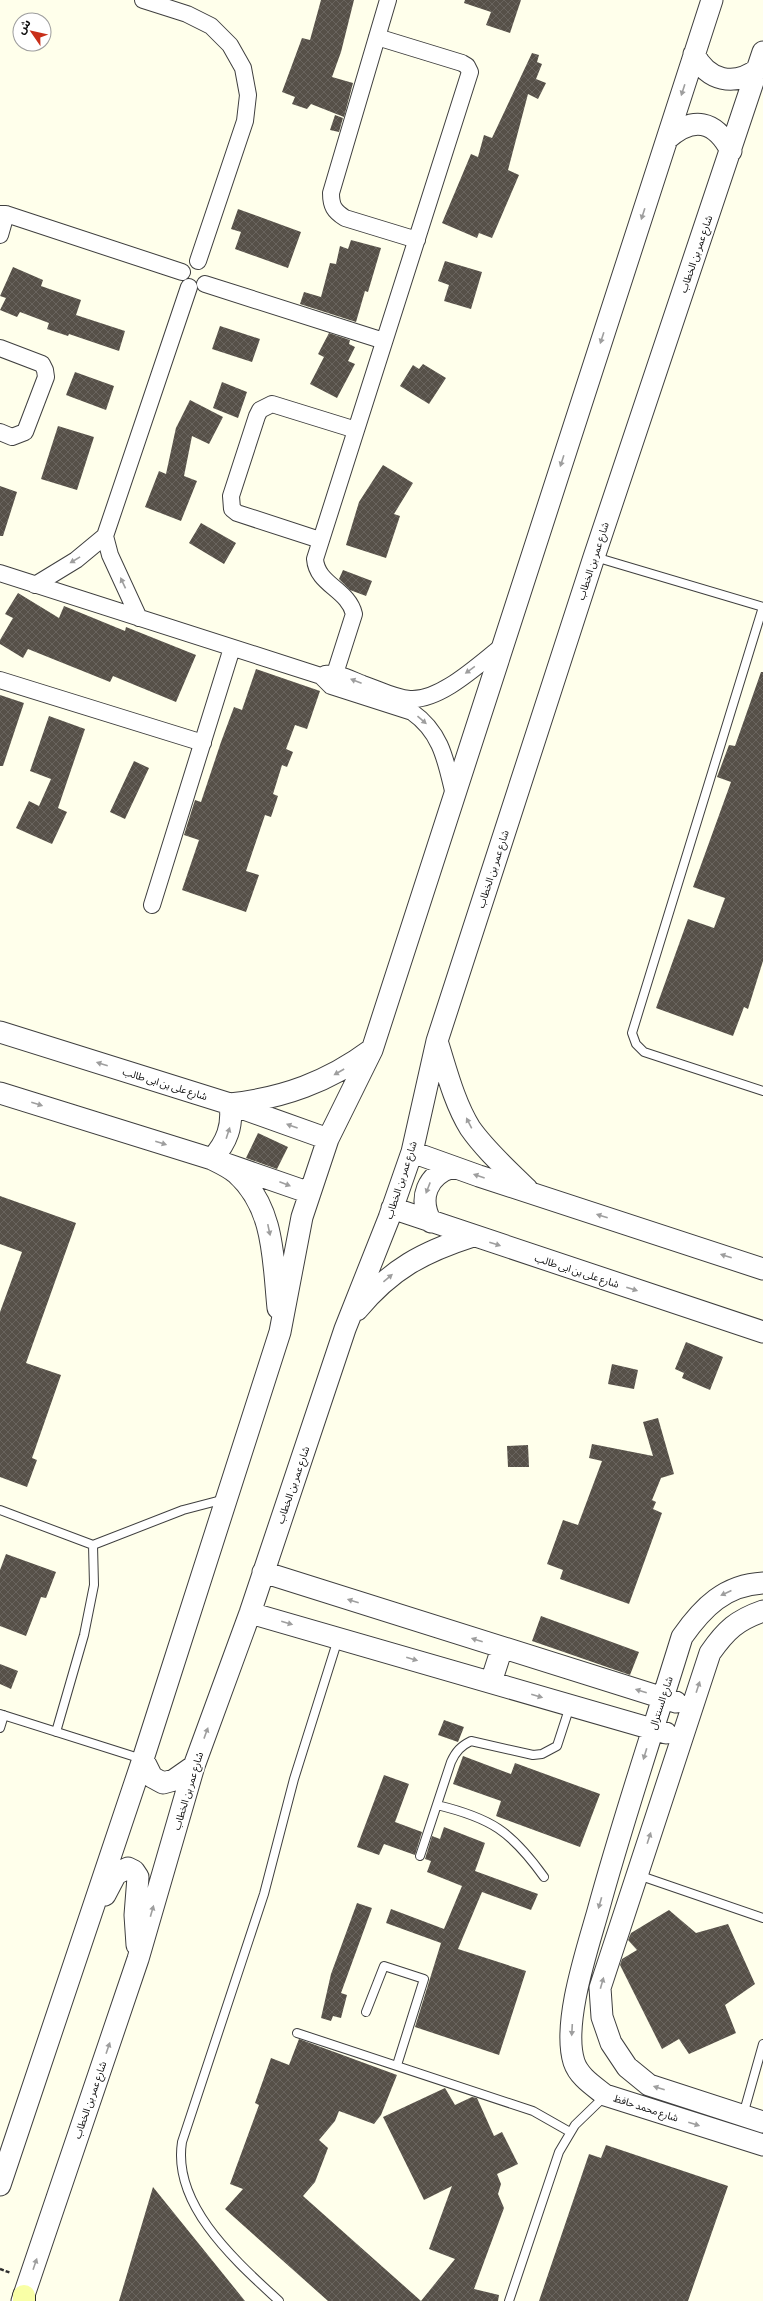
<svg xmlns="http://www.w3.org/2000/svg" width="763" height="2301" font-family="'Crimson Pro','Noto Sans Arabic',serif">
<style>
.building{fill:url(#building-cross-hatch)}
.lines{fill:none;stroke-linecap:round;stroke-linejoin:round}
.service-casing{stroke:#3f3f3f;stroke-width:10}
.minor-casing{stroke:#3f3f3f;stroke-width:18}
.tertiary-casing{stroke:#3f3f3f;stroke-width:23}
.secondary-casing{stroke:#2e2e2e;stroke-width:24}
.path{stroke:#2e2e2e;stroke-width:2.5;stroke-dasharray:4 2;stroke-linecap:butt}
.service{stroke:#fff;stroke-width:8}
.minor{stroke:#fff;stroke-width:16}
.tertiary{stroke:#fff;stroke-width:21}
.secondary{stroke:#f9ffa6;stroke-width:22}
.oneway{fill:#9e9e9e}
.labels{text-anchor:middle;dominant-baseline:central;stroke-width:4;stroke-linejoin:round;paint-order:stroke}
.street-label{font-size:10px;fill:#0c0c0c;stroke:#fff}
</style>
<defs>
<pattern id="building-cross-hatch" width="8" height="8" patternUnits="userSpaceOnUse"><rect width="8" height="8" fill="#565048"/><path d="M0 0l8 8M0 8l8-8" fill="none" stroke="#69645e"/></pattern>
</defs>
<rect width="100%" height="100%" fill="#ffffeb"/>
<path class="building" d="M321,0H354L341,52L332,77L353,83L344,117L311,104L307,109L292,104L295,97L282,92L302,38L310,40Z
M465,0H521L510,33L486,25L491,12L464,3Z
M532,53L539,55L537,62L542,64L536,79L546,83L538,99L528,94L508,170L519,175L492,238L479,233L477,238L442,223L471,154L478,157L484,135L492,138Z
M335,115L343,118L339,132L330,130Z
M238,209L301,232L288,268L235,249L241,232L231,229Z
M351,240L381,248L368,292L365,291L356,322L300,304L304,292L321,297L330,263L336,264L340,246L348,249Z
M445,261L482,272L471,309L444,301L449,285L438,281Z
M13,267L43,280L41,286L81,300L76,315L125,331L119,351L69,334L68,336L47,329L49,323L20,312L17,317L0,310L6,298L0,296Z
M220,326L260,339L252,362L212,349Z
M329,333L350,340L349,344L355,347L348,361L355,364L337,398L310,384L324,357L318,354Z
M423,364L446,378L429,404L400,386L413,365L419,369Z
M75,372L114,386L106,410L66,395Z
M222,382L247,392L238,418L213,408Z
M190,400L223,417L209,444L192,436L184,476L197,481L181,521L145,507L159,471L166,474L177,423L176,428Z
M58,426L94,437L77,490L41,479Z
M383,465L413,483L394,514L400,516L386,558L346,545L359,502Z
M0,486L17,492L3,536H0Z
M201,523L236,543L224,564L189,543Z
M343,570L372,581L366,596L350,590L339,579Z
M18,593L59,618L64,606L125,631L126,627L196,655L176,702L113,676L110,682L28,649L23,658L0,644V640L13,618L5,614Z
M256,669L320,691L307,729L295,725L286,749L293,752L287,767L282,765L273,794L278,796L271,817L265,815L246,871L259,875L246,912L182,890L199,840L184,835L195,800L201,802L221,742L234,707L242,710Z
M761,672H763V961L748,1009L744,1007L733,1036L656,1008L688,919L714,928L725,898L693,887L731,782L717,777L729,745L735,746Z
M0,695L24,703L3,766H0Z
M49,716L85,729L58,808L67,812L52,844L16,828L29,801L39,806L51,779L30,771Z
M134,761L149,768L125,819L110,812Z
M258,1133L288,1147L277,1169L246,1158Z
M0,1196L76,1223L26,1363L61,1375L32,1458L37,1460L27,1487L0,1477V1312L22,1252L0,1244Z
M686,1342L723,1357L710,1390L682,1378L684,1373L675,1369Z
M612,1364L638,1370L634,1389L608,1384Z
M658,1418L674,1474L661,1478L652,1500L656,1502L653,1509L662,1513L629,1604L560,1579L563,1570L547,1564L563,1520L578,1525L602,1461L589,1458L592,1444L653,1456L643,1422Z
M528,1445L529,1467H508L507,1446Z
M6,1554L56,1572L46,1598L41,1597L26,1636L0,1626V1570Z
M541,1616L639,1652L630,1675L532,1641Z
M0,1664L18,1671L11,1689L0,1684Z
M444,1720L464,1727L458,1742L438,1735Z
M463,1756L511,1774L515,1763L600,1794L580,1847L496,1816L501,1801L453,1784Z
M384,1775L409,1784L395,1822L422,1832L415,1855L384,1844L379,1855L357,1847Z
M444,1827L485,1843L475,1871L538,1894L531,1910L482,1892L458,1949L526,1971L499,2055L415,2027L441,1943L386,1923L391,1909L444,1929L462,1886L427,1872L431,1861L425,1859L432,1836L440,1839Z
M357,1903L372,1908L341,1993L347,1995L341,2018L333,2016L331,2021L321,2018L331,1974Z
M669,1910L696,1933L728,1924L755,1984L725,2005L736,2033L689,2054L679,2039L662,2049L620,1965L622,1959L637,1950L628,1940L631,1933Z
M299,2039L397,2075L381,2115L374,2124L339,2111L335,2121L319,2140L328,2148L315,2182L303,2196L421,2301H328L225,2209L243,2189L230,2184L259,2105L255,2103L271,2058L289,2065Z
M445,2088L455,2105L472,2097L477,2098L494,2136L502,2132L518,2164L497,2174L501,2184L498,2194L504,2208L474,2289L499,2295L498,2301H421L455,2259L429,2249L452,2186L424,2200L383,2117Z
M606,2145L728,2186L688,2301H539L589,2154L601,2158Z
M153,2187L245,2301H119Z"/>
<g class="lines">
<g class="service-casing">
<path id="service" d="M595,557L763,607
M763,607L632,1033L636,1044L644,1052L763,1091
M0,1510L93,1545L183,1510L225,1499
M0,1714L142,1759
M0,1728L4,1715
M56,1732L84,1635L94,1585L93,1545
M437,1805C491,1818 511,1831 544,1877
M420,1856L451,1762C456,1751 461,1746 471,1741L533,1755L542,1754L557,1746L570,1706
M638,1875L763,1918
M366,2012L384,1966L424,1979L397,2065
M297,2033L533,2111L570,2132
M743,2115L763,2044
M279,2301C237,2262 172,2206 182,2142L264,1894L294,1779L338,1639
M509,2301L559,2152L575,2125L605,2096"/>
</g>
<g class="minor-casing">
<path id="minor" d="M143,0L187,14L211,26L230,45L243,68L248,95L245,121L198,261
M388,0L331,193C331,206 334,211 345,218L417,240
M0,214H6L182,272
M0,235L6,214
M205,284L384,341
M0,348L42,364L45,370L46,377L25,432L12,437L0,432
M105,536L110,555L139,618
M320,540L237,513L232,509L231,496L257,416L260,410L272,404L356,430
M0,573L321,676L331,686L412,712C442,733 446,762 454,795
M35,585L76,560L105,536L189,287
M325,674C336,671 352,680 363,684C378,689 394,698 410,699C440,701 478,665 501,647
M0,680L203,743
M331,686L354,614C348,589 317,585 315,559L470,72L467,66L462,63L377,37
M152,905L232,648"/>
</g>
<g class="tertiary-casing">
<path id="tertiary" d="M694,54C708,81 734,87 758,69
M667,139C693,116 715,120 731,151
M0,1032L230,1104L328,1139
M437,1041C446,1069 454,1102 470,1128C486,1151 508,1170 527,1189
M0,1093L212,1159L310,1193
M412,1152L479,1176L763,1269
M392,1208L763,1332
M431,1222C418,1198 427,1175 453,1167
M278,1308C273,1260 275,1208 236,1173C229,1167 220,1163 212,1159C227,1142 233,1126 230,1104C283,1098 328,1082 371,1050
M357,1310C391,1269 423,1252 473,1236
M263,1572L676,1702
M763,1583C725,1585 703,1607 682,1637C654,1728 623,1819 598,1911C587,1950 562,2024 574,2062C579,2077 594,2086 605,2095L763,2145
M763,1611C737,1620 726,1630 710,1653L600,1988L602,2017L611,2043L627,2067L649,2085L763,2122
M250,1613L666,1733
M491,1682L502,1648
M143,1759L152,1777L163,1783L174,1780L194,1766
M105,1895L116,1874L128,1868L134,1871L138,1877L135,1915L137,1945
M0,2185L143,1759L280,1332L302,1217L328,1139L372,1050L712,0
M22,2301L138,1959L194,1766L250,1613L345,1329L389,1218L412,1152L437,1041L594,557L763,52"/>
</g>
<g class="secondary-casing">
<path id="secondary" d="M24,2296V2301"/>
</g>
<path class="path" d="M0,2269L11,2273"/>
<use href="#service" class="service"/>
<use href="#minor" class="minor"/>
<use href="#tertiary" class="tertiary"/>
<use href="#secondary" class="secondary"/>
</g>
<defs><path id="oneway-solid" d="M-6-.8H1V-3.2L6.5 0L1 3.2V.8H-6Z"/></defs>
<g class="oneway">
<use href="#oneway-solid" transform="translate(683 90) rotate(108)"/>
<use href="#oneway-solid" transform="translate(643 214) rotate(108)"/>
<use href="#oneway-solid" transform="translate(602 338) rotate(108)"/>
<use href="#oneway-solid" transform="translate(562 461) rotate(108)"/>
<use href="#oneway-solid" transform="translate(75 560) rotate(149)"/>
<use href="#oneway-solid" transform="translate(123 583) rotate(-115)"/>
<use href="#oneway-solid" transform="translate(470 670) rotate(144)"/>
<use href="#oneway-solid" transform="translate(356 681) rotate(-159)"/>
<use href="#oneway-solid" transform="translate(422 720) rotate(41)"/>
<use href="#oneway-solid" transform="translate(102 1064) rotate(-163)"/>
<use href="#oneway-solid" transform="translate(339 1072) rotate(150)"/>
<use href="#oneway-solid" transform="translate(37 1104) rotate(17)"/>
<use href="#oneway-solid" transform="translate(469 1123) rotate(-117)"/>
<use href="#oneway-solid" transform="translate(292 1126) rotate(-160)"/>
<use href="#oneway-solid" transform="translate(228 1133) rotate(-72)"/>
<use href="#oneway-solid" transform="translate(161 1143) rotate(17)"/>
<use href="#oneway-solid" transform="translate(479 1176) rotate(-161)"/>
<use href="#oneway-solid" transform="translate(285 1184) rotate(21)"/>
<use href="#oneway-solid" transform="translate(428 1188) rotate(111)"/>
<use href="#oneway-solid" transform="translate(602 1216) rotate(-162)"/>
<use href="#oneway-solid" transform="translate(269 1230) rotate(78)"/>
<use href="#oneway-solid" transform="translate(495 1244) rotate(18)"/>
<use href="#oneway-solid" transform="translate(726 1256) rotate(-162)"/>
<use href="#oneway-solid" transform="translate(388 1278) rotate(-40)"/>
<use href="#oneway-solid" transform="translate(632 1289) rotate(18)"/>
<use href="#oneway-solid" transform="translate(726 1593) rotate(155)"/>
<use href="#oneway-solid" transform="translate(353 1601) rotate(-162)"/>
<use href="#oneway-solid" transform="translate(287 1623) rotate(16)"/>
<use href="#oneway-solid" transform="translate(477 1640) rotate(-162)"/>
<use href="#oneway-solid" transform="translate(412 1659) rotate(16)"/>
<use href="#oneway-solid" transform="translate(698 1687) rotate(-72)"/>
<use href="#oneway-solid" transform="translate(641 1691) rotate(-163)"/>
<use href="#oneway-solid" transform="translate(537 1696) rotate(16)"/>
<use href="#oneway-solid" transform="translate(206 1733) rotate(-70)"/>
<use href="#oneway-solid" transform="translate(645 1754) rotate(107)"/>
<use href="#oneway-solid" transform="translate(649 1838) rotate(-72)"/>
<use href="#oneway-solid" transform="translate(600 1903) rotate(106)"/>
<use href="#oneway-solid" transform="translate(152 1911) rotate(-74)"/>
<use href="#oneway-solid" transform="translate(602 1983) rotate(-74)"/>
<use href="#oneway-solid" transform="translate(572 2030) rotate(93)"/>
<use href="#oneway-solid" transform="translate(108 2048) rotate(-71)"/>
<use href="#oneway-solid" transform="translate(659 2088) rotate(-162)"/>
<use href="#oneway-solid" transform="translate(694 2124) rotate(17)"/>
<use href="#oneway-solid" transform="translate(35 2264) rotate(-71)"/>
</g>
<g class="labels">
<g class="street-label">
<text transform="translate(696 254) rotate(-71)">شارع عمر بن الخطاب</text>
<text transform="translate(593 561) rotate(-72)">شارع عمر بن الخطاب</text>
<text transform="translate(493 869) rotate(-72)">شارع عمر بن الخطاب</text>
<text transform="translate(165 1084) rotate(17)">شارع على بن ابى طالب</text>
<text transform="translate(401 1180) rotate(-72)">شارع عمر بن الخطاب</text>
<text transform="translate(577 1271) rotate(18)">شارع على بن ابى طالب</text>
<text transform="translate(293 1485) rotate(-71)">شارع عمر بن الخطاب</text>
<text transform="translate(661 1703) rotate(-72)">شارع السنترال</text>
<text transform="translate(188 1791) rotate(-73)">شارع عمر بن الخطاب</text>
<text transform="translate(90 2100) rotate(-71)">شارع عمر بن الخطاب</text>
<text transform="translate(646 2108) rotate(18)">شارع محمد حافظ</text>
</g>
</g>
<g transform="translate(32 32) rotate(304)"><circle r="19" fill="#ffffff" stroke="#9e9e9e"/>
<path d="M0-3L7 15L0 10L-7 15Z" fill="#c82f19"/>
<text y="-6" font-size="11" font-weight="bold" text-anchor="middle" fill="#0c0c0c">ش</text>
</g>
</svg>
